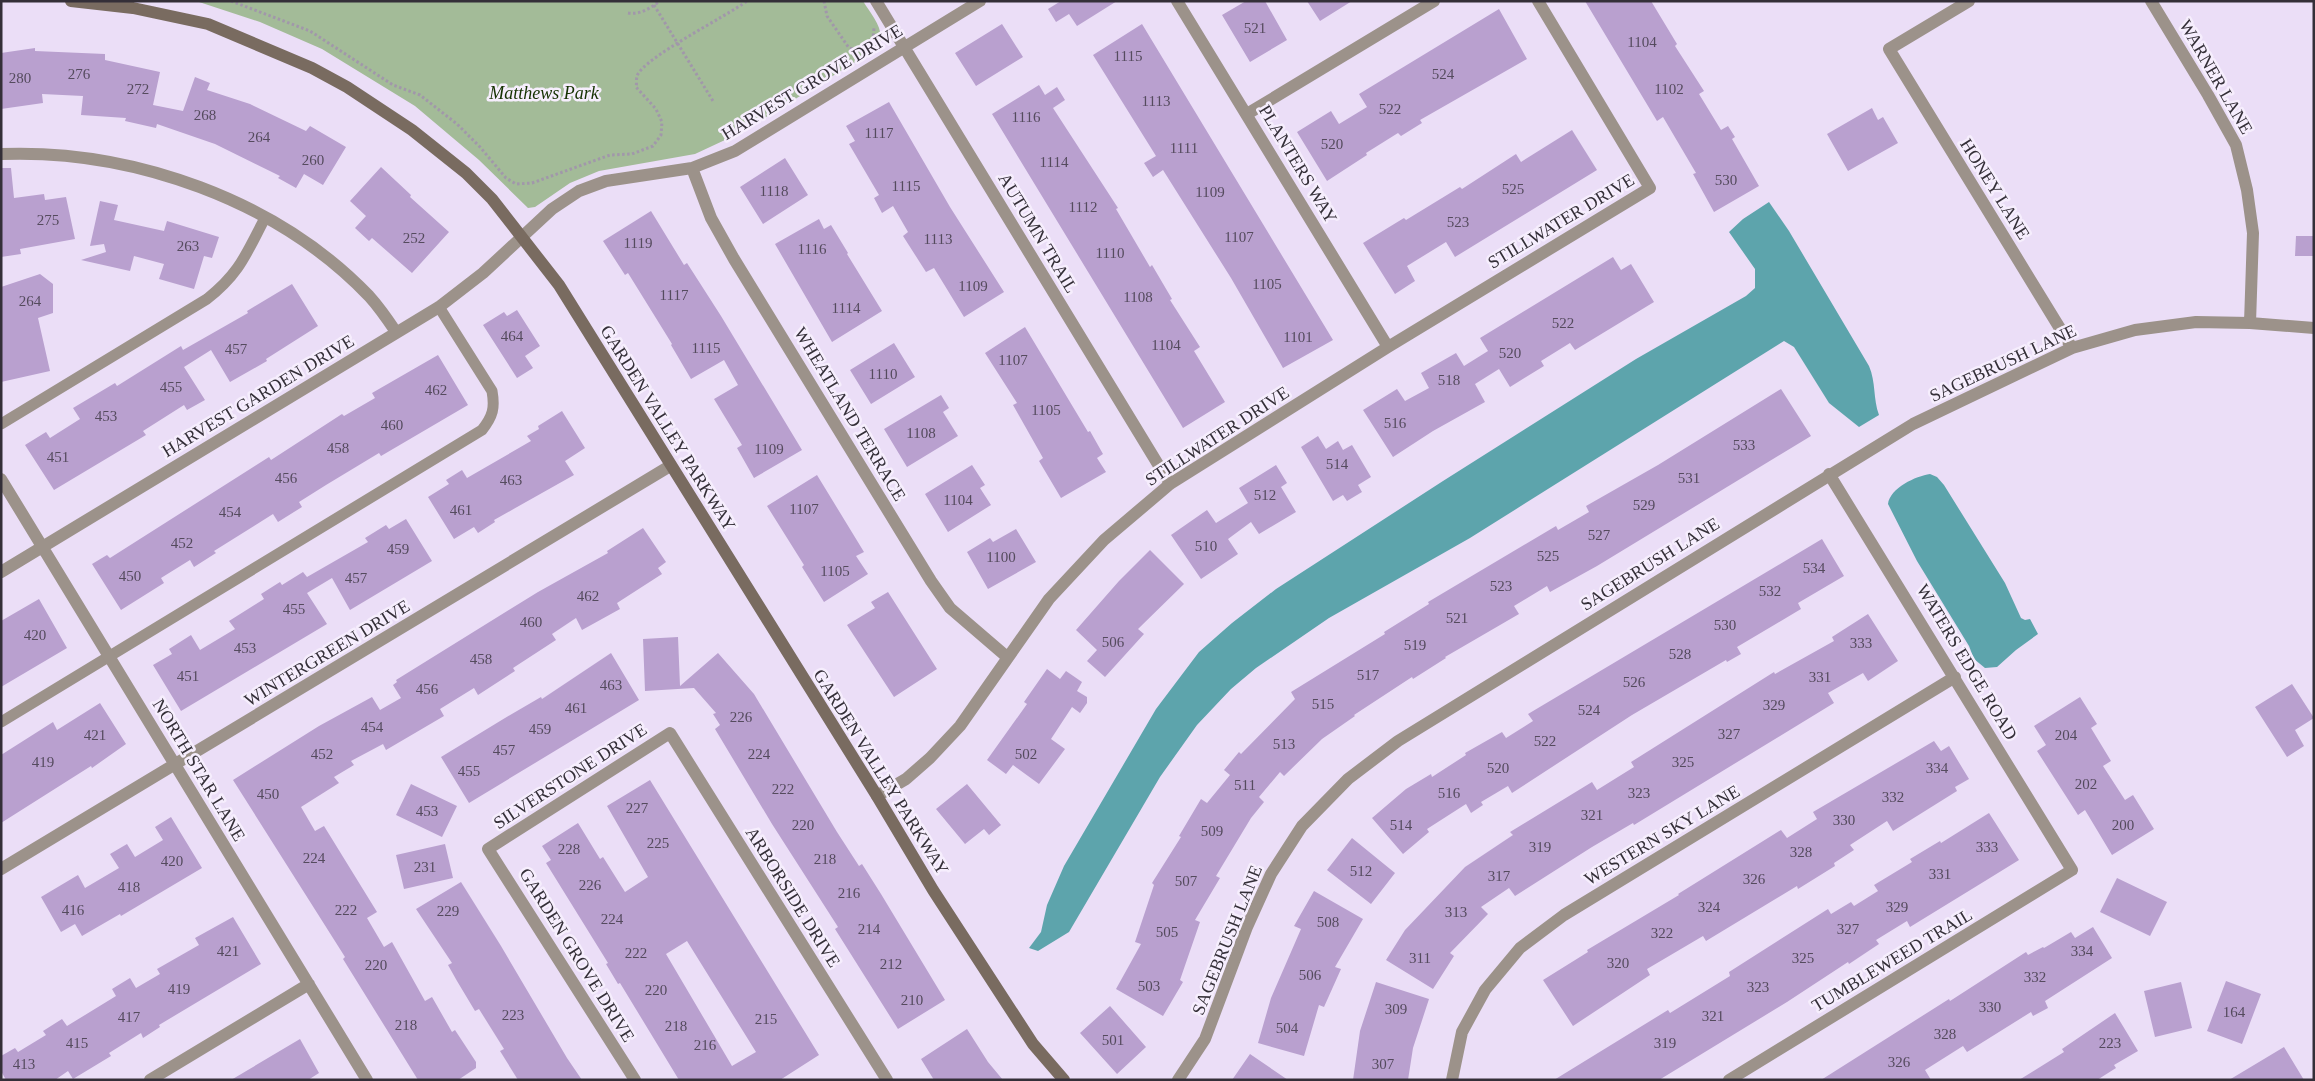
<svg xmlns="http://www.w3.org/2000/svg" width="2315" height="1081" font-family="'Times New Roman',serif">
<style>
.green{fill:#a3bb98}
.water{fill:#5da4ac}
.building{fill:#b9a0cf;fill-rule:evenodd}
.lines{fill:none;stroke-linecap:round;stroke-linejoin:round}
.path{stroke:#a197aa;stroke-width:3;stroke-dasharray:2.5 2.5;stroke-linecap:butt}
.lane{stroke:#9c928a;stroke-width:11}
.street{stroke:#9c928a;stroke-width:12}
.secondary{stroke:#796b60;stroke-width:12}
.labels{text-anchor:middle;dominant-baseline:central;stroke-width:5;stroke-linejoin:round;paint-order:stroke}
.number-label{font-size:15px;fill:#554b5e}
.street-label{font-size:18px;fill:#342f38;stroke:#f6eefd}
.park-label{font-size:18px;font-style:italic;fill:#153201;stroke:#f6eefd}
</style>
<rect width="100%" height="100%" fill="#ebdef7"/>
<path class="green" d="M196,1H863C872,16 887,31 878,48L740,133L695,154L599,171L570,183L535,207L528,208L479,160L415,106L322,49L260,22Z"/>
<path class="water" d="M1769,202L1789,231L1869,366C1876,382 1873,399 1879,415L1859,427L1829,403L1794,347L1784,341L1470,538L1329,618L1256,668L1231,689L1197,725L1160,777L1069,932L1038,951L1029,948L1041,932L1047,905L1064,866L1156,709L1199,652L1232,623L1276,589L1443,481L1636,359L1746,296L1755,288V269L1729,232L1743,219Z
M1930,474L1937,477L1944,485L2005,583L2021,618L2025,620L2030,619L2038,634L2016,650L1997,667L1985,668L1974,659L1969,646L1917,561L1888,504C1890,488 1916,476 1930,474Z"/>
<path class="building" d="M1061,1H1117L1077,26L1069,14L1056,22L1048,9Z
M1246,1H1265L1287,40L1250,62L1222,15Z
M1307,1H1352L1320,21Z
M1585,1H1651L1677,44L1675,46L1704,91L1699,94L1721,130L1728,126L1735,137L1732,139L1759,186L1714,212L1693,174L1696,173L1663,117L1657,121Z
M1499,9L1527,59L1420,120L1422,123L1401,136L1398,133L1366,153L1367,155L1327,181L1297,132L1331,111L1339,124L1367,107L1359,94Z
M1002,24L1023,57L976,86L955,53Z
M1142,24L1333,340L1283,368L1231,278L1163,170L1153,177L1144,163L1156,156L1093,55Z
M35,48V51L105,54V60L160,72L153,105L183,111L195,77L210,83L207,90L250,104L306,131L310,126L346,147L323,185L304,174L296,188L278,178L280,176L215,144L157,124L156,128L125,121L126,118L81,115L83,96L42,94L43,103L1,109V53Z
M1039,85L1045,95L1057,87L1065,100L1053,108L1118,208L1116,209L1150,267L1152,265L1172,299L1170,300L1200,347L1194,351L1225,402L1183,428L992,114Z
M889,102L950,207L1004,292L964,317L934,268L926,272L903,236L908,232L893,206L882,213L874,198L879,195L849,144L855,141L846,126Z
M1872,108L1878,120L1883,117L1898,143L1848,171L1827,134Z
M1572,130L1597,170L1455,257L1446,242L1407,266L1415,281L1395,294L1363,243L1404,218L1406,220L1460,187L1462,189L1516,154L1521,162Z
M785,158L808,195L763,224L740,187Z
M381,167L411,195L410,197L449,232L412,273L372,238L369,241L355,228L366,216L350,201Z
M1,168H11L14,198L44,194L45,200L66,197L75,239L20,249L21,254L1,257Z
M100,201L118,205L114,220L164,231L167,221L219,237L212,258L204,256L194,289L159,279L164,264L134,256L130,271L81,260L106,252L104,244L90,246Z
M651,211L684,265L687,263L721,316L802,450L754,478L737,448L742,445L714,399L738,385L724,360L691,379L671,345L672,344L628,273L625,275L603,241Z
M819,219L824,229L831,225L848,253L847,254L882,311L832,342L775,244Z
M2296,236H2314V256H2295Z
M1613,257L1621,270L1631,264L1654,302L1575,350L1570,343L1541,361L1544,366L1510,387L1499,369L1475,384L1485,402L1433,431L1393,457L1363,410L1397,389L1405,401L1429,388L1421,373L1456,353L1464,366L1488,351L1480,338Z
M40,274L53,284V313L38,318L50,371L1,382V287Z
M292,284L318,326L266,359L267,361L230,382L211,350L184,367L205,400L187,410L184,405L143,431L146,435L54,490L25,445L46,432L50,438L80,419L73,408L115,383L117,386L181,346L183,350L248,313L247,311Z
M517,310L540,346L525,356L533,368L517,378L483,325L504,312L507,316Z
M1025,327L1088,432L1090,431L1103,454L1097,458L1106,472L1061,498L1039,461L1043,458L1013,405L1017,403L985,353Z
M894,343L915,377L871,404L850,370Z
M438,355L468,405L381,456L379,453L326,485L299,502L302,507L278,522L273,514L214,551L216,553L194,567L190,560L161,578L164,583L121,610L92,564L107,555L110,558L269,457L271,460L342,414L344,416L375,398L372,393Z
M1781,389L1811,436L1597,566L1550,592L1547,586L1514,606L1519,614L1445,657L1446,658L1413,679L1412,677L1354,715L1355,716L1322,739L1284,776L1280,772L1259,797L1264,802L1251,818L1216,876L1220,878L1195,920L1200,922L1180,980L1183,982L1163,1016L1116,989L1141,944L1135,942L1154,885L1152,883L1181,837L1179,836L1201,799L1207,803L1230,775L1224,770L1239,752L1241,754L1295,699L1291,692L1385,634L1384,632L1429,604L1428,602L1556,526L1558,530L1589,512L1586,506L1658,465Z
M941,395L949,408L943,412L958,436L907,467L884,429Z
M562,411L585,448L565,461L574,475L494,520L495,522L478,533L474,527L454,539L428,497L449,484L446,480L462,470L467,478L531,441L527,436L539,429L538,426Z
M1318,436L1326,449L1338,441L1343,450L1352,445L1371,477L1358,485L1362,492L1347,501L1343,495L1333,501L1301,447Z
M972,465L985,485L980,488L991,505L948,532L925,494Z
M1276,465L1287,483L1281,487L1296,512L1259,534L1251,522L1228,539L1238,554L1201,579L1171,535L1207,510L1216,523L1248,503L1239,488Z
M817,475L864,552L856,556L868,574L824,602L802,567L804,565L767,506Z
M406,519L432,561L350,610L332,578L307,593L327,624L181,711L153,665L172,654L169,649L191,635L200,650L235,629L229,621L264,599L261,594L280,582L282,585L303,572L307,577L368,542L365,538L386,525L389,529Z
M643,528L666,562L658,568L662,574L617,603L620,609L582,630L576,618L552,634L556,640L513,668L515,671L478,695L474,688L440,709L444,716L386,750L383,744L351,761L354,765L334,777L339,783L301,807L315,831L324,826L377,912L367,918L384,947L392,942L425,1001L432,997L452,1032L455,1030L476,1062V1068L458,1080H418L343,959L345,957L233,780L319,726L372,697L380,710L401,698L393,685L397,682L396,680L538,592L608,553L607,551Z
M1016,529L1036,562L988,589L967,552L990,538L993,542Z
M1822,539L1844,576L1798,603L1801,609L1737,647L1741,654L1727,662L1726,660L1632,715L1512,793L1508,786L1481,802L1483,805L1471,813L1466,804L1427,829L1429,832L1403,854L1372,818L1406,789L1431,774L1432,777L1466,755L1465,753L1502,732L1506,738L1533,721L1528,714Z
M1150,550L1184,584L1138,629L1144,634L1105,677L1087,661L1097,650L1076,630L1119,581Z
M888,592L937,669L894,697L847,625L875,608L871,602Z
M39,599L67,648L1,687V621Z
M1868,614L1898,661L1868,681L1863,673L1828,693L1834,703L1634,825L1633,823L1592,847L1515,896L1509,888L1481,907L1488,914L1450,953L1454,956L1433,989L1386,960L1405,930L1465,867L1513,835L1510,832L1592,782L1597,790L1634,767L1631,762L1774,672L1775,674L1834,641L1832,637Z
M678,637L680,686L718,653L754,694L837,832L859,866L862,864L881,894L945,1000L898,1029L835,929L838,927L772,824L715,729L720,725L713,714L716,713L694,688L645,691L643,639Z
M611,653L639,700L469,803L441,757L505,718L541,697L542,699Z
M1047,669L1060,679L1066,671L1082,682L1077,691L1087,697V703L1080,713L1072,707L1051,739L1065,749L1039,784L1013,765L1006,774L987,760L1027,704L1024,702Z
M2292,684L2314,718L2295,730L2304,746L2287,757L2255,707Z
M2080,697L2097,724L2091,728L2111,761L2103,766L2125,800L2133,795L2154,829L2112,855L2085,810L2078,815L2037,751L2046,745L2034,726Z
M100,703L126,744L92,768L91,766L1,823V755L53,722L57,730Z
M1934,741L1941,751L1949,746L1969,779L1955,787L1957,791L1893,831L1887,821L1850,845L1854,850L1834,863L1835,866L1798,889L1797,886L1706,941L1703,936L1647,969L1650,975L1573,1026L1543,980L1588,952L1587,950L1679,895L1678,894L1781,830L1787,838L1817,819L1813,812Z
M650,780L819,1055L780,1080H679L620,983L618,984L606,964L608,963L546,863L551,860L542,846L578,823L600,859L603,857L625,892L648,877L607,806ZM687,941L756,1052L732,1066L666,954Z
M411,784L457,806L442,837L396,815Z
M967,784L1001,825L989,835L984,829L965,844L936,809Z
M1989,813L2019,860L1985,881L1910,927L1907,921L1876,940L1879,944L1849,964L1848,962L1787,1002L1659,1080H1554L1668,1010L1670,1013L1730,976L1729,972L1828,909L1831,914L1851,902L1854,906L1878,891L1874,885L1912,862L1910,859L1940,841L1941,843Z
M171,817L202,868L121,916L120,914L82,936L75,924L61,932L41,897L78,875L85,888L119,868L110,854L127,844L135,857L163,840L155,827Z
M1352,838L1395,873L1371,904L1327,870Z
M445,844L453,878L404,889L396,855Z
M2117,878L2167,902L2150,936L2100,912Z
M461,882L501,946L567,1058L582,1080H518L500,1051L504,1049L479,1009L475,1011L457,981L448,965L452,963L416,909Z
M1314,891L1363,919L1335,967L1341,969L1324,1007L1319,1005L1304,1056L1258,1043L1271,998L1301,929L1294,926Z
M233,917L261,964L159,1025L160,1027L143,1038L141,1033L109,1053L111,1056L73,1079L68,1071L55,1080H6L1,1071V1056L15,1048L18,1052L46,1035L43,1031L62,1019L67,1026L85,1015L116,996L112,989L130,978L136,988L160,974L157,969L199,945L195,938Z
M2093,927L2112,958L2045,1001L2048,1008L2033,1016L2031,1012L1967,1052L1963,1046L1925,1070L1931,1080H1821L1949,999L1950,1001L2026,952L2028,955L2043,947L2044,948L2071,932L2075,938Z
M2226,981L2261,994L2242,1044L2207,1031Z
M1376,982L1429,999L1413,1048L1408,1080H1353L1360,1031Z
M2181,982L2192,1028L2155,1037L2144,991Z
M1110,1006L1146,1047L1117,1074L1080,1033Z
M2115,1013L2138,1051L2114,1065L2116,1068L2097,1080H2019L2064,1052L2062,1049Z
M967,1029L988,1062L1003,1080H934L921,1059Z
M300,1039L319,1073L308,1080H231Z
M2284,1047L2304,1080H2229Z
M1250,1054L1288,1080H1232Z"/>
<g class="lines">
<path class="path" d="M231,1L310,31L393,85L420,95L457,124L480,147L506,178L516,184L532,183L610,155L632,154L653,146L661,135L662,122L656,109L636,87C637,84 636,79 637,76C643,58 727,16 747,1
M824,1L827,16L849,48C859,50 866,48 873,40L874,28
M654,5L713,101
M628,13C641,15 650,8 660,1"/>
<path class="lane" d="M1,424L207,299C240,273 246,254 265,218
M1,722L482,430C493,416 495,408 492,391L439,307"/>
<path class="street" d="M876,1L1170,484
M1177,1L1388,347
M1969,1L1889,49L2072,348
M2151,1L2208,95L2236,145L2247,190L2253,233L2250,323
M1247,114L1434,1
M1,154C133,149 277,200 369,296C379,307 388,320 396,332
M692,168L711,218L734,259L931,581L950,608L1007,657
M1,479L367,1080
M1,572L439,307L483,273L552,209L579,191L606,181L692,168L735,151L980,1
M877,796L906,779L930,758L960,726L1049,599L1104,540L1170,484L1388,347L1650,188L1538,1
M1,869L670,466
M150,1080L309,984
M635,1080L488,849L670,733L887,1080
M1178,1080L1205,1039L1247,927L1271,874L1302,826L1348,779L1398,741L1913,424L2072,348L2135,330L2196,322L2250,323L2314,328
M1452,1080L1462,1032L1485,990L1520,948L1564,915L1955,677
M1729,1080L2072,870L1829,474"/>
<path class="secondary" d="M71,1L133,8L208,24L312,68L347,87L412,130L466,173L492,199L559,285L877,796L933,890L1033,1044L1064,1080"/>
</g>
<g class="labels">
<g class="number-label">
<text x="1255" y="28">521</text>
<text x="1642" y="42">1104</text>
<text x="1128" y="56">1115</text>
<text x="79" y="74">276</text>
<text x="1443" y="74">524</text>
<text x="20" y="78">280</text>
<text x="138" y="89">272</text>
<text x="1669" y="89">1102</text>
<text x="1156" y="101">1113</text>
<text x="1390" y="109">522</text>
<text x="205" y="115">268</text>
<text x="1026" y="117">1116</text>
<text x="879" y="133">1117</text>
<text x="259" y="137">264</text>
<text x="1332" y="144">520</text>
<text x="1184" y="148">1111</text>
<text x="313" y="160">260</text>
<text x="1054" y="162">1114</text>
<text x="1726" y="180">530</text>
<text x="906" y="186">1115</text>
<text x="1513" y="189">525</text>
<text x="774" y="191">1118</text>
<text x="1210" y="192">1109</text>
<text x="1083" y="207">1112</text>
<text x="48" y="220">275</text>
<text x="1458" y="222">523</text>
<text x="1239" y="237">1107</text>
<text x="414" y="238">252</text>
<text x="938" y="239">1113</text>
<text x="638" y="243">1119</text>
<text x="188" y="246">263</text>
<text x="812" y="249">1116</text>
<text x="1110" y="253">1110</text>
<text x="1267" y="284">1105</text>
<text x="973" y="286">1109</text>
<text x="674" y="295">1117</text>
<text x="1138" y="297">1108</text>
<text x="30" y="301">264</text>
<text x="846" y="308">1114</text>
<text x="1563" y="323">522</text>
<text x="512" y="336">464</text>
<text x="1298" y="337">1101</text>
<text x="1166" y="345">1104</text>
<text x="706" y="348">1115</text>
<text x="236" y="349">457</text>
<text x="1510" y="353">520</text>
<text x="1013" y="360">1107</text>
<text x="883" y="374">1110</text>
<text x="1449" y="380">518</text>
<text x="171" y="387">455</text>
<text x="436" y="390">462</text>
<text x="1046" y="410">1105</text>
<text x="106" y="416">453</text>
<text x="1395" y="423">516</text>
<text x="392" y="425">460</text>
<text x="921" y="433">1108</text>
<text x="1744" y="445">533</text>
<text x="338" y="448">458</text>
<text x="769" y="449">1109</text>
<text x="58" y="457">451</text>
<text x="1337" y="464">514</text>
<text x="286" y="478">456</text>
<text x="1689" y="478">531</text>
<text x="511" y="480">463</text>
<text x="1265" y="495">512</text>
<text x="958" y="500">1104</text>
<text x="1644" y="505">529</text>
<text x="804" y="509">1107</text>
<text x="461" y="510">461</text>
<text x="230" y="512">454</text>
<text x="1599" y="535">527</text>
<text x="182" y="543">452</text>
<text x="1206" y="546">510</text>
<text x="398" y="549">459</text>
<text x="1548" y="556">525</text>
<text x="1001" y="557">1100</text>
<text x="1814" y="568">534</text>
<text x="835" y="571">1105</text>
<text x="130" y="576">450</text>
<text x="356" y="578">457</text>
<text x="1501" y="586">523</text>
<text x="1770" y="591">532</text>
<text x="588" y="596">462</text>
<text x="294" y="609">455</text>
<text x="1457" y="618">521</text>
<text x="531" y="622">460</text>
<text x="1725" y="625">530</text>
<text x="35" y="635">420</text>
<text x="1113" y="642">506</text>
<text x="1861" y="643">333</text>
<text x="1415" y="645">519</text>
<text x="245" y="648">453</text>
<text x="1680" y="654">528</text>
<text x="481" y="659">458</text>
<text x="1368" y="675">517</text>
<text x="188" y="676">451</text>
<text x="1820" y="677">331</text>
<text x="1634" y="682">526</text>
<text x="611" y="685">463</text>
<text x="427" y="689">456</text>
<text x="1323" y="704">515</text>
<text x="1774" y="705">329</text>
<text x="576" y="708">461</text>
<text x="1589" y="710">524</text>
<text x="741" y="717">226</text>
<text x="372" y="727">454</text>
<text x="540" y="729">459</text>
<text x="1729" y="734">327</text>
<text x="95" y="735">421</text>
<text x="2066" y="735">204</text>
<text x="1545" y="741">522</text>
<text x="1284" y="744">513</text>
<text x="504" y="750">457</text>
<text x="322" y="754">452</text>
<text x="759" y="754">224</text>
<text x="1026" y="754">502</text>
<text x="43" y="762">419</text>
<text x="1683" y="762">325</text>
<text x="1498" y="768">520</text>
<text x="1937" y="768">334</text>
<text x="469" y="771">455</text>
<text x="2086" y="784">202</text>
<text x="1245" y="785">511</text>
<text x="783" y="789">222</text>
<text x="1449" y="793">516</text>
<text x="1639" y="793">323</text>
<text x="268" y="794">450</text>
<text x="1893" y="797">332</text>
<text x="637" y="808">227</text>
<text x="427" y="811">453</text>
<text x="1592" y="815">321</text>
<text x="1844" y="820">330</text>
<text x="803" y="825">220</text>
<text x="1401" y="825">514</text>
<text x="2123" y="825">200</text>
<text x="1212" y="831">509</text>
<text x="658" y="843">225</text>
<text x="1540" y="847">319</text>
<text x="1987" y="847">333</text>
<text x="569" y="849">228</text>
<text x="1801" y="852">328</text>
<text x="314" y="858">224</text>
<text x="825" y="859">218</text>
<text x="172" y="861">420</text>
<text x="425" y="867">231</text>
<text x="1361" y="871">512</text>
<text x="1940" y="874">331</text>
<text x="1499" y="876">317</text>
<text x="1754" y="879">326</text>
<text x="1186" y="881">507</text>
<text x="590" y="885">226</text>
<text x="129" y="887">418</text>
<text x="849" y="893">216</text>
<text x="1709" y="907">324</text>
<text x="1897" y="907">329</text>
<text x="73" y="910">416</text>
<text x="346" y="910">222</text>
<text x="448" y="911">229</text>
<text x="1456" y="912">313</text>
<text x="612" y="919">224</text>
<text x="1328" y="922">508</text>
<text x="869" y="929">214</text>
<text x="1848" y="929">327</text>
<text x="1167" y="932">505</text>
<text x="1662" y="933">322</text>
<text x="228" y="951">421</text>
<text x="2082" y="951">334</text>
<text x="636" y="953">222</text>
<text x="1420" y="958">311</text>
<text x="1803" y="958">325</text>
<text x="1618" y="963">320</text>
<text x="891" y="964">212</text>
<text x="376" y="965">220</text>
<text x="1310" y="975">506</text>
<text x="2035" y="977">332</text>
<text x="1149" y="986">503</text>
<text x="1758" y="987">323</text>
<text x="179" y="989">419</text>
<text x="656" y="990">220</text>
<text x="912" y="1000">210</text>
<text x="1990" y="1007">330</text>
<text x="1396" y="1009">309</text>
<text x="2234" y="1012">164</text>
<text x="513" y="1015">223</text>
<text x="1713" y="1016">321</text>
<text x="129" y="1017">417</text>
<text x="766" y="1019">215</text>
<text x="406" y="1025">218</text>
<text x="676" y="1026">218</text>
<text x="1287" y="1028">504</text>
<text x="1945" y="1034">328</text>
<text x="1113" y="1040">501</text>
<text x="77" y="1043">415</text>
<text x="1665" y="1043">319</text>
<text x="2110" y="1043">223</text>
<text x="705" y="1045">216</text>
<text x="1899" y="1062">326</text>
<text x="24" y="1064">413</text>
<text x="1383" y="1064">307</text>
</g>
<g class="street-label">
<text transform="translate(2216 77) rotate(60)">WARNER LANE</text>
<text transform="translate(812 82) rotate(-31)">HARVEST GROVE DRIVE</text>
<text transform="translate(1298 164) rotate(59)">PLANTERS WAY</text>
<text transform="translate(1995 189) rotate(58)">HONEY LANE</text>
<text transform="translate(1561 221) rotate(-31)">STILLWATER DRIVE</text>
<text transform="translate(1038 233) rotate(59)">AUTUMN TRAIL</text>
<text transform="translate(2003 363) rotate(-25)">SAGEBRUSH LANE</text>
<text transform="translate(258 396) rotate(-31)">HARVEST GARDEN DRIVE</text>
<text transform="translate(850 414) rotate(59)">WHEATLAND TERRACE</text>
<text transform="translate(668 428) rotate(58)">GARDEN VALLEY PARKWAY</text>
<text transform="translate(1217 436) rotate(-33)">STILLWATER DRIVE</text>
<text transform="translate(1650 564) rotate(-32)">SAGEBRUSH LANE</text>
<text transform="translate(327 653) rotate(-31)">WINTERGREEN DRIVE</text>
<text transform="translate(1967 662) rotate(59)">WATERS EDGE ROAD</text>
<text transform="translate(199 770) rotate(59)">NORTH STAR LANE</text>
<text transform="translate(881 772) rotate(58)">GARDEN VALLEY PARKWAY</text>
<text transform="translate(570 776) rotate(-33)">SILVERSTONE DRIVE</text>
<text transform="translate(1662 835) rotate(-31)">WESTERN SKY LANE</text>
<text transform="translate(793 897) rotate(58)">ARBORSIDE DRIVE</text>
<text transform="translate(1227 940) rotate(-68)">SAGEBRUSH LANE</text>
<text transform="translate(577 955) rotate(58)">GARDEN GROVE DRIVE</text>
<text transform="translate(1892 960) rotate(-31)">TUMBLEWEED TRAIL</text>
</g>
<g class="park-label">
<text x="544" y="93">Matthews Park</text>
</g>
</g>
<rect width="2315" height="1081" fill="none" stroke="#342f38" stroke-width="5"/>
</svg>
